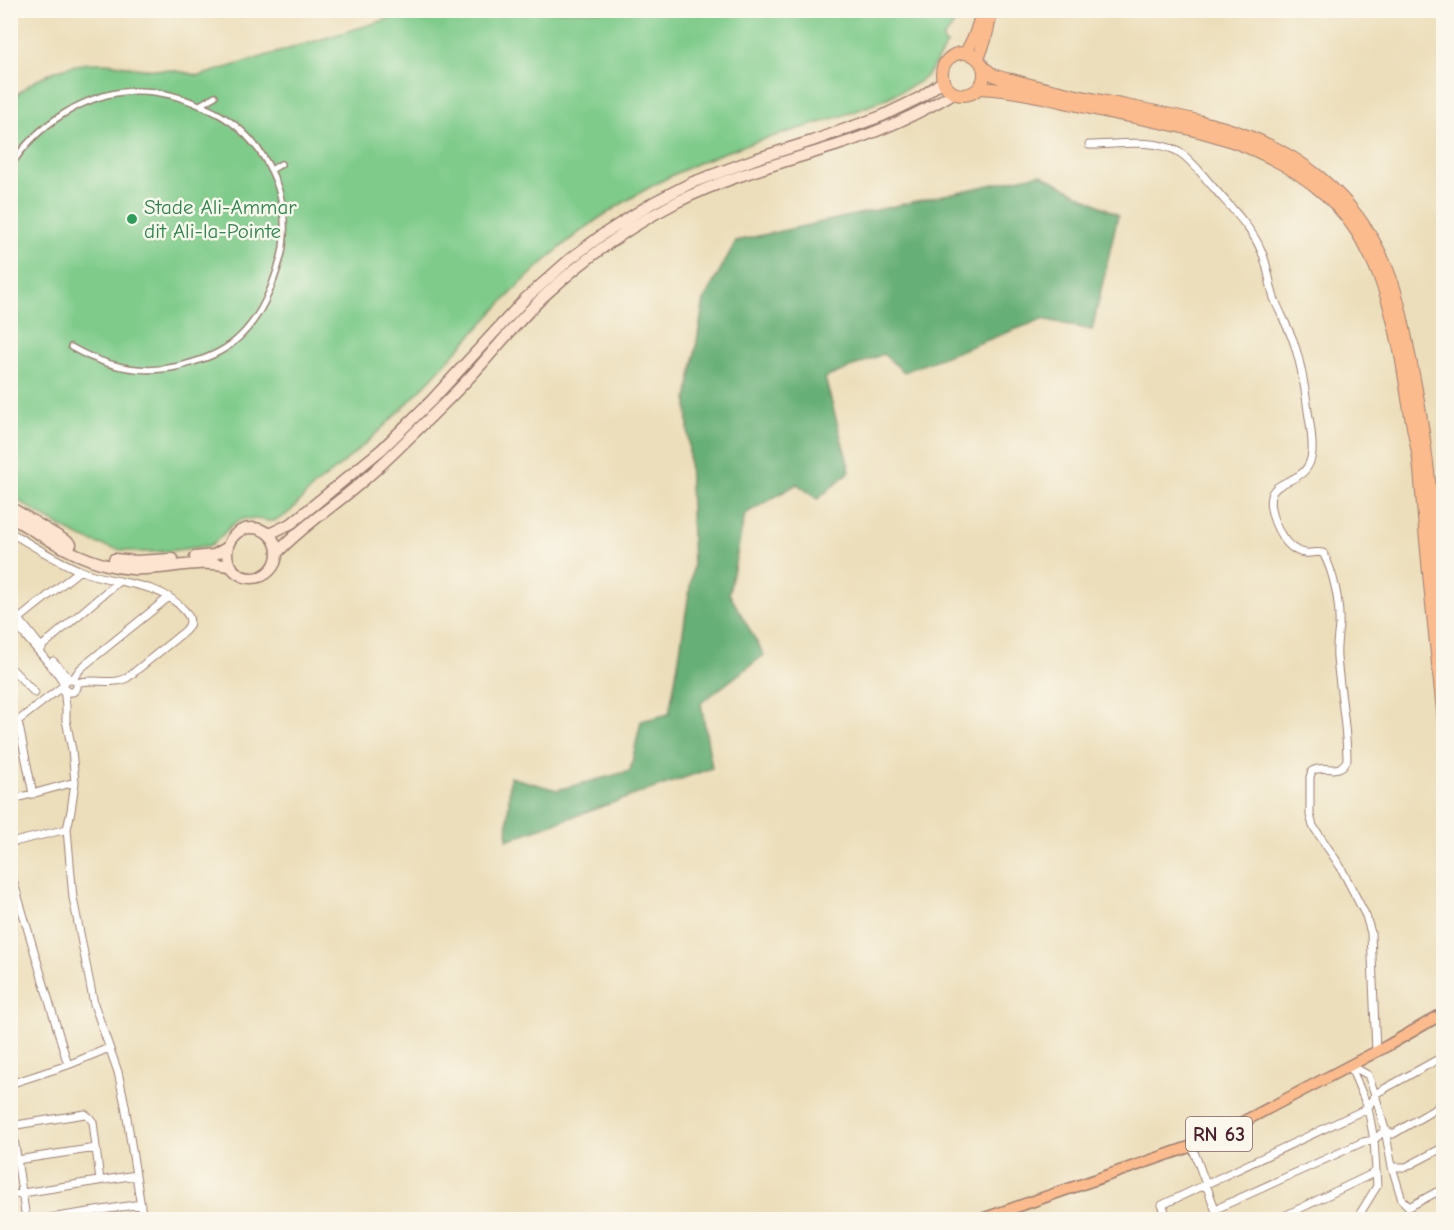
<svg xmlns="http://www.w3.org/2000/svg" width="1454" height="1230" font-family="'Comic Neue',sans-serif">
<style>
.green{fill:#7ecb8a;stroke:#64755a;stroke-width:1.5}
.forest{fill:#66af76;stroke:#586750;stroke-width:1.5}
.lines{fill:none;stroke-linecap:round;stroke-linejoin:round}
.pedestrian-casing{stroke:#9b7e72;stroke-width:8}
.minor-casing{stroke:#9b7e72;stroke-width:9}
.secondary-casing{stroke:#9b7e72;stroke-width:13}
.primary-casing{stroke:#9b7e72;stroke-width:13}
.trunk-casing{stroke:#9b7e72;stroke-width:14}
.pedestrian{stroke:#fff;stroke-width:5}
.minor{stroke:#fff;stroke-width:7}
.secondary{stroke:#fde4d1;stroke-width:10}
.primary{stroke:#fbbb8c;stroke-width:10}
.trunk{stroke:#fbbb8c;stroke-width:12}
.leisure-dot{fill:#2e9e5b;stroke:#fbf7ec;stroke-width:2}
.labels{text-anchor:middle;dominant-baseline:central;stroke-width:5;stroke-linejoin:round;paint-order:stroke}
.shield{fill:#fbf7ec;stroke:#7f6065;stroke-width:1.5}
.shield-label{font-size:20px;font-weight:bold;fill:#4a1f2b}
.leisure-label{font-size:21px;fill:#27864d;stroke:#fbf7ec;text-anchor:start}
</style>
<rect width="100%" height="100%" fill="#fbf7ec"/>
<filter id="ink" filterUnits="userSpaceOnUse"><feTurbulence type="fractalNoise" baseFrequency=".0167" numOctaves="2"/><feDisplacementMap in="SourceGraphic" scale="12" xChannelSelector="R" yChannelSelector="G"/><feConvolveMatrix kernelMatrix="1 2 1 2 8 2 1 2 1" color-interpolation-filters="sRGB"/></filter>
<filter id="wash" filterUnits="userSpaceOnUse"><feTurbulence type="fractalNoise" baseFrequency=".008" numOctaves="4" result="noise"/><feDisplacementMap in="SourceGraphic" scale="24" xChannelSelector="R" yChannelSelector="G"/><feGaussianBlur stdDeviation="1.35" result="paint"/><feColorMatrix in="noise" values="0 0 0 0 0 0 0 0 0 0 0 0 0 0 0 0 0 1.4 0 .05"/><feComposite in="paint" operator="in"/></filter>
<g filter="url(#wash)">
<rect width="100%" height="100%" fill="#ecdeba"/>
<path class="green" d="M415,11H964L942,40L947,44C940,55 933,70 924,78C916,85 905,89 895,94C844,120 788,130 734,149C693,163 655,183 618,206C540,253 488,319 426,384C392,420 356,454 317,484C303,495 293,514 276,520C267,524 254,515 240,520C226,526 222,541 208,546C186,549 163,553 140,552C90,550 51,521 11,496V101C33,76 69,62 102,63C114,63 124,66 135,68C145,70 156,69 167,70C178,71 189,73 199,76Z"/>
<path class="forest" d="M1040,174L1118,215L1092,330L1043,319L904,372L883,354L825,378L850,471L818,499L797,484L745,514L729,593L764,655L701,703L712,768L507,840L510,777L557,790L630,771L641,721L669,714L678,664L693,567L687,400L704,300L736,241Z"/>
</g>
<g filter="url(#ink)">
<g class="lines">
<g class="pedestrian-casing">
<path id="pedestrian" d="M200,105L215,96
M10,167C36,125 85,93 134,91C159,90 181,97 204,107C259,130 291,187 283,247C281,262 275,276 270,290C261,312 249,331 230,345C215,356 198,361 180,366C142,375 104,366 71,347
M271,170L281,164"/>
</g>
<g class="minor-casing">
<path id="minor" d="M1089,145C1117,145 1153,138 1179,152C1193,161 1203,176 1214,188C1229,206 1252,228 1261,250C1268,265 1269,282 1274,298C1280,312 1287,326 1293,340C1301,363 1305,387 1308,411C1310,424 1313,439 1312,452C1309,490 1264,473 1271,509C1274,525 1286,551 1305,553C1312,554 1316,551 1323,553C1334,572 1340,604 1339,625C1338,636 1336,647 1337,658C1340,692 1347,726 1347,760C1338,777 1325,763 1312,771L1310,777V815L1313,826L1340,866L1366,916L1371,933L1376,1051
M10,532C33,546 55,560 79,570C115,586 158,579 185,611C191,618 192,624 185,631L127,678C111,686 93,677 77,683
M10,618L58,674L64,683
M19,619L42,648
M10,626L79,571
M41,647L119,581
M53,661L70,679
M10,667L35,693
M73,679L81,668L169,597
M64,688L66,706V720L72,750L75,782L71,811L67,829L73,898L94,1004L118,1072L125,1105L143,1220
M18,721L33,794
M10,727L63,686L67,679H73L77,683V688L73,692H68L64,687
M10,800L75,782
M10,843L67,829
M10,870L68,1065
M1350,1065L1368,1075L1375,1094L1385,1130L1392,1167L1402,1200L1409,1207L1444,1188
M1350,1065L1368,1108L1374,1140L1377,1186L1356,1220
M10,1084L68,1065L109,1048
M12,1125L25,1212
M10,1126L85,1114L89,1117L93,1122L100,1181
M1192,1146L1219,1220
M10,1161L96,1148
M1392,1167H1406L1444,1147
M10,1195L136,1175
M1216,1209L1363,1142L1374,1140L1385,1130L1393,1134L1444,1104
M37,1220L141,1204
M1169,1220L1162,1205L1368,1108L1375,1094L1444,1056
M1276,1220L1376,1172"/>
</g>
<g class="secondary-casing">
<path id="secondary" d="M10,507L71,544
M10,517C48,539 86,566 132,569C165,571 199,558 232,567
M227 553a25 25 0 1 1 50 0a25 25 0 1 1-50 0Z
M269,534L292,523L382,449L432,400L525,299L570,259L602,235L654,202L691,183L755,159L812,141L882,116L921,97L943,81
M277,553C301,527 330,509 357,486C375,471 393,454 410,437C434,414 458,391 480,366C501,342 521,318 544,296C584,259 628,227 677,202C727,177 781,163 835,146C876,133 917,115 954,93
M195,557L214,555L228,547
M114,559L136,561L173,559"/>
</g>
<g class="primary-casing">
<path id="primary" d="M979,1220L1192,1146L1216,1136L1387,1046L1444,1013"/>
</g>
<g class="trunk-casing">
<path id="trunk" d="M942 74a21 21 0 1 1 42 0a21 21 0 1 1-42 0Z
M966,53L975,35L983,10
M978,59L985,40L992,10
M983,67C987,70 990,73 994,75C999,78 1006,79 1012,80C1026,84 1041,88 1056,91C1104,103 1154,110 1202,122C1292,143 1363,195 1393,285C1402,312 1406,341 1412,369C1430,455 1434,543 1444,630
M979,88C1026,90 1072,105 1119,114C1193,127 1268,143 1326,195C1384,248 1398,331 1409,405C1412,423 1416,441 1419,459C1422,490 1424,521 1427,551C1432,608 1438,664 1444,721"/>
</g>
<use href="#pedestrian" class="pedestrian"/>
<use href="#minor" class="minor"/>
<use href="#secondary" class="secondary"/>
<use href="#primary" class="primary"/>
<use href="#trunk" class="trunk"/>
</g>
</g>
<circle class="leisure-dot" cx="132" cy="219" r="6"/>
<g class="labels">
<rect class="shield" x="1186" y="1117" width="66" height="34" rx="4.5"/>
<g class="shield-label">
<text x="1219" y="1134">RN 63</text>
</g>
<g class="leisure-label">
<text x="144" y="207">Stade Ali-Ammar<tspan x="144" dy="24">dit Ali-la-Pointe</tspan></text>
</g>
</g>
<rect width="1454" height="1230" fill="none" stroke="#fbf7ec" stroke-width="36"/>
</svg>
